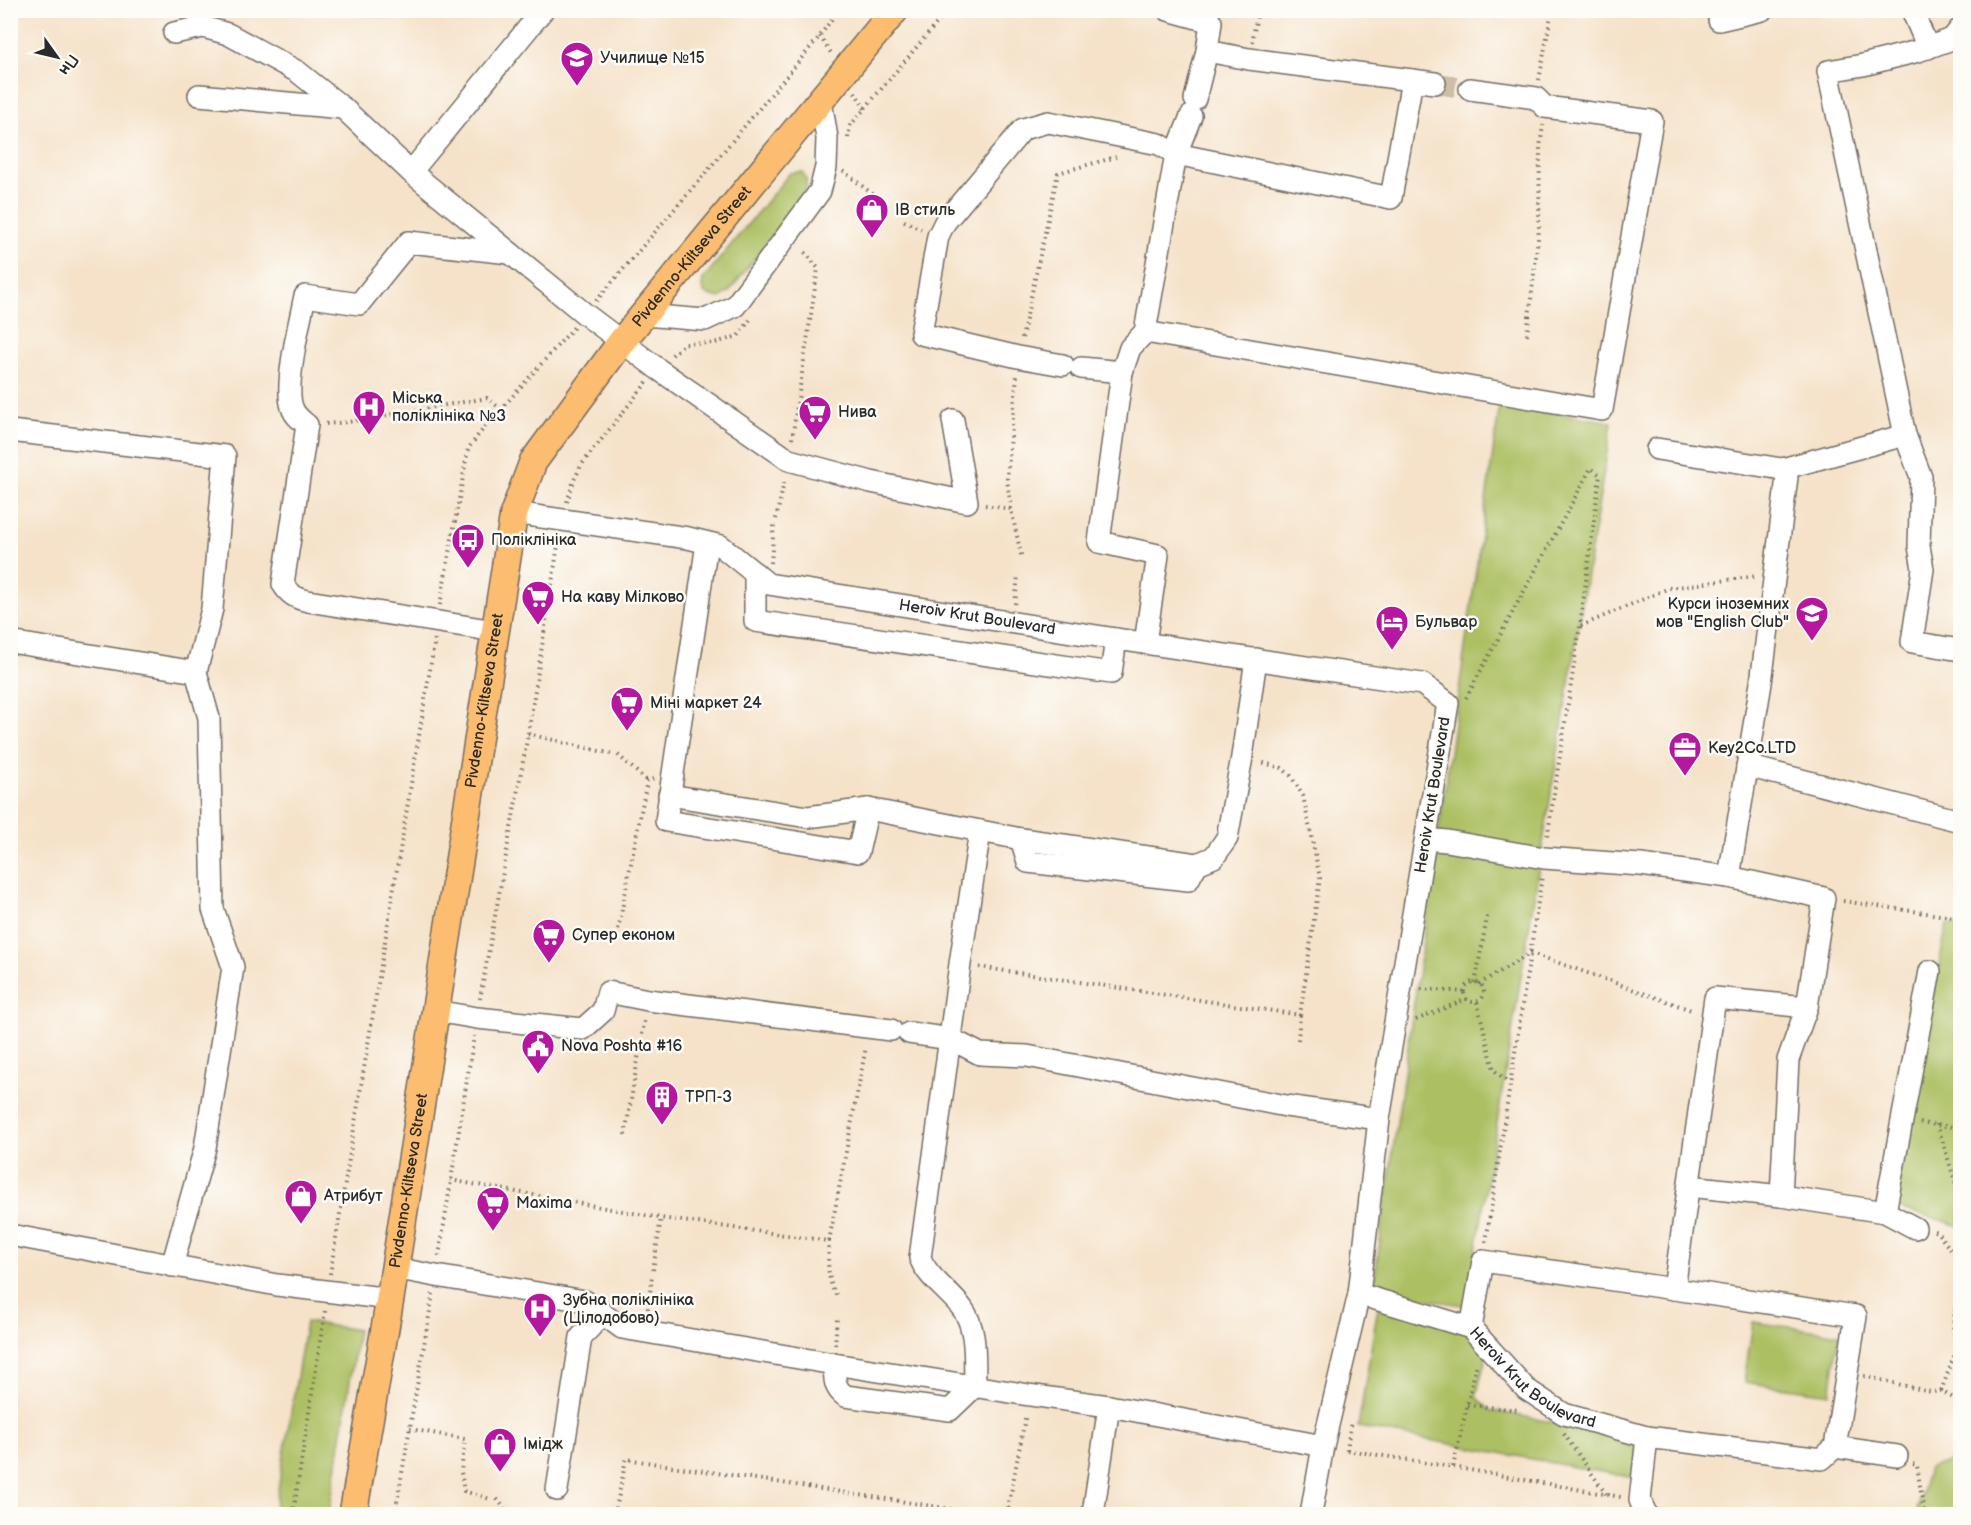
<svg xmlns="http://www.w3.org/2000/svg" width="1971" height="1525" font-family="'Balsamiq Sans',sans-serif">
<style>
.green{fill:#acbf62;stroke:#6c7546;stroke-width:1.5}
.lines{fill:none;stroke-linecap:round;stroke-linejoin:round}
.minor-tunnel{stroke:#cdbda9;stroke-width:21;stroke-dasharray:21 10;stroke-linecap:butt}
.minor-casing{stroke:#726b62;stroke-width:24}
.major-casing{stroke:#726b62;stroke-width:30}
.path{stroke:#726b62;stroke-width:4;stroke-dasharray:1.5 4.5;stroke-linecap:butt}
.minor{stroke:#fff;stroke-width:21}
.major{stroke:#fcbd6f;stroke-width:27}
.labels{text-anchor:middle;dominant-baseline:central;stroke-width:5;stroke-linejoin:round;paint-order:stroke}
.poi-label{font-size:16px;fill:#2b2b2b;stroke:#fdfcf7;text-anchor:start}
.street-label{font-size:16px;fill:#2b2b2b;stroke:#fdfcf7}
</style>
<rect width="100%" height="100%" fill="#fdfcf7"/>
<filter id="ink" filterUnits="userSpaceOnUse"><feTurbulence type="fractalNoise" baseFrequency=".0167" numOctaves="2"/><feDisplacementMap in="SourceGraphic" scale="12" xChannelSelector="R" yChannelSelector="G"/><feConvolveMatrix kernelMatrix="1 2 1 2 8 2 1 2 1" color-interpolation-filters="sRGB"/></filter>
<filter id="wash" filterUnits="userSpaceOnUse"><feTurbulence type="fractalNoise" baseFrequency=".008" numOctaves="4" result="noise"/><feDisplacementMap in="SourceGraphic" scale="24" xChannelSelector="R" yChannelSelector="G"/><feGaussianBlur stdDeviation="1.35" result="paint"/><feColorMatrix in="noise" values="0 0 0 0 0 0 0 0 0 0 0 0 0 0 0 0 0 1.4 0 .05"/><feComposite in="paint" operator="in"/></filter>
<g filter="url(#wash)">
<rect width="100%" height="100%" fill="#f5e2c9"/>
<path class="green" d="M334,11H413L412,20Z
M798,172H802C808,179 807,186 804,194L729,292L720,298L705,294L702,288L703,279L790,173Z
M1500,403L1612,422L1467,1306L1373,1290Z
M1947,924L1960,926V1226L1892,1206Z
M1378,1307L1491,1337L1476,1397L1490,1410L1651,1441L1646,1480L1358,1427Z
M306,1322L358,1330L329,1514H274Z
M1753,1322L1839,1334L1830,1394L1744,1382Z
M1960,1458V1514H1916L1929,1468Z"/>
</g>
<g filter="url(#ink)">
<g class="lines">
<path class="minor-tunnel" d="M1435,83L1470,89"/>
<g class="minor-casing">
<g id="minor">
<path d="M1168,10L1211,22L1207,51L1249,59L1435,83"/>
<path d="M1912,10L1928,48"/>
<path d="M1719,20L1762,10"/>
<path d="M1960,29L1952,39L1918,51L1863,65L1828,71L1905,435L1921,477L1919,546L1923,569L1912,642L1960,650"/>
<path d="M174,33L203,27L228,34L298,72L343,108L411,172L585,314L658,369L789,460L871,482L967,502L953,420"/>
<path d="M199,95L343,108"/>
<path d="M1195,99L1207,51"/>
<path d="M411,172L543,10"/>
<path d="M644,315L705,320L735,306L820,191L826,167L827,138L821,101"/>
<path d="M1145,332L1602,410L1652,121L1545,107L1536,98L1470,89"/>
<path d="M1063,365L1018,357L921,334L938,236L945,222L1023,129L1048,122L1159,144L1176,154L1391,198L1412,80"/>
<path d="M1081,368L1122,372"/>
<path d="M10,431L225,456L212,609L196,672L10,642"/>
<path d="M1782,469L1905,435"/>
<path id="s1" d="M514,513L688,538L721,546L768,584L1116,639L1422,684L1448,703L1379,1119L1359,1294L1471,1328L1526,1389L1564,1414L1647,1437L1640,1500L1646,1514"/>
<path d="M707,543L666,821L858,852L868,809"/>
<path d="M755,573V621L1111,673L1116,639"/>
<path d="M495,631L308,601C297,599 289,595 283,584L307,425C301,420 294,415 292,407C284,385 300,320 305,296L359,304L409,242L510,253"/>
<path d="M1145,643L1158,555L1099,542L1122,372L1130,348L1145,332L1176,154L1191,116"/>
<path d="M1747,766L1960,821"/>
<path d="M669,795L808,817L868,809L1021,839L1197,864L1214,857L1227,838L1242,757L1256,659"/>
<path d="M1021,839L1028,862L1188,880L1197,864"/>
<path d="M1426,839L1447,841L1544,858L1641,865L1729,877"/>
<path d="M435,1011L477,1018L583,1029L603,1011L608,992L648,1000L891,1030"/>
<path d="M909,1033L951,1039L980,1054L1027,1056L1286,1106L1379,1119"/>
<path d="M1689,1186L1781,1196L1885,1212L1915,1228"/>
<path d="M1781,1196L1788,1060L1807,1007"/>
<path d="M1885,1212L1930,971"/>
<path d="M10,1235L277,1285L390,1299"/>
<path d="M172,1266L205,1148L233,967L213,909L209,718L196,672"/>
<path d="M394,1268L436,1276L585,1301L622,1328L834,1364L1029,1395L1109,1406L1323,1446"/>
<path d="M1471,1328L1483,1261L1674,1289"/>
<path d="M834,1364C835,1378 833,1387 845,1396L950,1410L975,1386C974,1362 978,1329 962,1308C949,1291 928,1278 920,1258L960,964L980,831"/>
<path d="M1647,1437L1822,1459L1835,1447L1856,1316L1674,1289L1715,998L1807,1007L1824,898L1729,877L1761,683L1787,477L1782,469L1657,449"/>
<path d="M1835,1447L1897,1456"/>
<path d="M557,1490L581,1337L603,1314"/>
<path d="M1093,1514L1109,1406"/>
<path d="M1311,1514L1323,1446L1359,1294"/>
</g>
</g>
<g class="major-casing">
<g id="major">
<path id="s2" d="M353,1514L390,1299L514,513L533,462L622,341L895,10"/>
</g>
</g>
<path class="path" d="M820,36L831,53
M1252,42L1258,10
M1539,80L1552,10
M855,92L865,109
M848,138L850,126L948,10
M843,171L883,202
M904,221L921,229
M596,301L708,170L820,36L838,10
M1527,335L1539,230L1540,147L1543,125
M1022,338L1058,173L1116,157
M672,355L684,344L715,343L738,336L750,320
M326,424L348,422L487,398L501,409
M792,439L818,268L803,250
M567,502L574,480L582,464L647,382
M985,505L1011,509L1022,559
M1011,509L1007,479L1017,375
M776,519L785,478
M771,563L774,524
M1015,604L1018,576
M440,605L468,449L479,434L574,327
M1581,626L1669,588L1757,576
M1466,698L1591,468L1600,475L1580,626L1547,839
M528,734L612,754
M618,755L647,781
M1843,901L1960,918
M617,935L647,781L653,779
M979,967L1300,1015L1320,878L1303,796L1291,776L1282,768L1260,762
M1464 992a10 10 0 1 1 20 0a10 10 0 1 1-20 0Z
M1475,983L1488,912
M1479,984L1531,953L1694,1011
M1421,989L1465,992
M480,999L528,734L559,539
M1477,1002L1494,1070L1509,1083
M1416,1020L1467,999
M1298,1040L1300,1015
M1920,1123L1960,1128
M1937,1124L1960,1197
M625,1135L645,1017
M450,1180L661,1218L829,1241C828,1262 826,1280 838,1298
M1934,1231L1937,1232L1960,1262
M829,1241L866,1047
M1486,1242L1542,876
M439,1256L474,1036
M653,1270L661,1218
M330,1274L435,639
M647,1315L652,1277
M835,1345L837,1319
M1864,1376L1931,1392L1941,1391L1960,1402
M1941,1391L1957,1349L1953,1326L1960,1275
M1467,1405L1520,1410
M410,1429L465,1439L461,1472L464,1491L490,1499
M1564,1434L1606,1494
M1347,1450L1351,1421
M1347,1450L1453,1467L1621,1497
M1913,1464L1917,1465L1924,1514
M1453,1467L1477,1362
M497,1499L509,1514
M293,1514L325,1311
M395,1514L433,1293
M615,1514L626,1459L984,1514
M1007,1514L1026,1414
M1954,1514L1960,1510"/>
<use href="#minor" class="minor"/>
<use href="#major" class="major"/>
</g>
</g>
<defs>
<g id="university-pin" transform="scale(1.725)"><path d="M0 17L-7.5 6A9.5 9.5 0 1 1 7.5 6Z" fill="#b5179e" stroke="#fdfcf7"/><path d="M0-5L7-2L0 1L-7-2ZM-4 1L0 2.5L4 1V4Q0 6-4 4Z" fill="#fff"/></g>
<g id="shop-pin" transform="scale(1.725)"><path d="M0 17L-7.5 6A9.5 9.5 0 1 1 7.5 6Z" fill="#b5179e" stroke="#fdfcf7"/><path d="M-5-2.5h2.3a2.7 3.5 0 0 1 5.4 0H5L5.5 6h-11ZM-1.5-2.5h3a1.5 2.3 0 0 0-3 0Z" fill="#fff"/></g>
<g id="hospital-pin" transform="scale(1.725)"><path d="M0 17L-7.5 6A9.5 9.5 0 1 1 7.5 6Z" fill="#b5179e" stroke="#fdfcf7"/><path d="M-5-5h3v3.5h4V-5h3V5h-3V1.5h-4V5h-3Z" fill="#fff"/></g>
<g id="supermarket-pin" transform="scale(1.725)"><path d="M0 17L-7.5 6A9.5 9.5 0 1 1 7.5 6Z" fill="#b5179e" stroke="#fdfcf7"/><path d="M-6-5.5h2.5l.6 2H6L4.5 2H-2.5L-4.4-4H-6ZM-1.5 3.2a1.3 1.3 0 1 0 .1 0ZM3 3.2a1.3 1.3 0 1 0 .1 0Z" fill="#fff"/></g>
<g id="bus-pin" transform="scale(1.725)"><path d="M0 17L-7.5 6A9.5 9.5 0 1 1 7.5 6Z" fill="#b5179e" stroke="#fdfcf7"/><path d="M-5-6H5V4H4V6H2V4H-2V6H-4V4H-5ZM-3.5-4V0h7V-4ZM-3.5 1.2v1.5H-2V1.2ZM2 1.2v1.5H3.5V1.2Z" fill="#fff"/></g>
<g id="school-pin" transform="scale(1.725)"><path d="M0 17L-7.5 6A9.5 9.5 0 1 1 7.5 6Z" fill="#b5179e" stroke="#fdfcf7"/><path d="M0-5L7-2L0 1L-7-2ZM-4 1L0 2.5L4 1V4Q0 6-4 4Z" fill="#fff"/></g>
<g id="hotel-pin" transform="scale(1.725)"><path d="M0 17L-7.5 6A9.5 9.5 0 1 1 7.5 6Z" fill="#b5179e" stroke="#fdfcf7"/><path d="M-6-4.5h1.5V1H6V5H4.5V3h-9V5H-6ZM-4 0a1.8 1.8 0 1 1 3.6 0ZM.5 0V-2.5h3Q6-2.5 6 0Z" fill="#fff"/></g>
<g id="office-pin" transform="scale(1.725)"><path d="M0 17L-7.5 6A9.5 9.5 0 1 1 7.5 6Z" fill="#b5179e" stroke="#fdfcf7"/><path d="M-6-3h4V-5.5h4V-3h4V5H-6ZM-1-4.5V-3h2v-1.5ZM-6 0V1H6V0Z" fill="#fff"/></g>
<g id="civic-pin" transform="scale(1.725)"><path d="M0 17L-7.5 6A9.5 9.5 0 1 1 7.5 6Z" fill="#b5179e" stroke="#fdfcf7"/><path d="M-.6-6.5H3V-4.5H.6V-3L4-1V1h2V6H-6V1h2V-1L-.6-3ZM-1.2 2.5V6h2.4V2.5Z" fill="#fff"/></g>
<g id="building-pin" transform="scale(1.725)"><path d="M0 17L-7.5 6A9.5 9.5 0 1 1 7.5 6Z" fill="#b5179e" stroke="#fdfcf7"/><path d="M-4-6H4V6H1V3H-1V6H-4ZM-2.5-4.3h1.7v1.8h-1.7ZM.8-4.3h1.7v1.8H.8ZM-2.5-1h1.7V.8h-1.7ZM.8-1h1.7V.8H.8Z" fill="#fff"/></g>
</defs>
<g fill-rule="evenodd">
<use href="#university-pin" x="577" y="58"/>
<use href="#shop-pin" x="872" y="210"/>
<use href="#hospital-pin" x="369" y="407"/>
<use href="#supermarket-pin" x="815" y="412"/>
<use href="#bus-pin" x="468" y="540"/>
<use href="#supermarket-pin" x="538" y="597"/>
<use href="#school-pin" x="1812" y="613"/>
<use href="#hotel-pin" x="1392" y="622"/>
<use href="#supermarket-pin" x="627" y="703"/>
<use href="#office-pin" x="1685" y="748"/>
<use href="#supermarket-pin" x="549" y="935"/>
<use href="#civic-pin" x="538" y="1046"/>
<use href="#building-pin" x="662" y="1097"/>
<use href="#shop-pin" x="301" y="1196"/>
<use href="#supermarket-pin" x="493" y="1203"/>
<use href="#hospital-pin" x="540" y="1309"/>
<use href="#shop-pin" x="500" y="1444"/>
</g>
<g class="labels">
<g class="poi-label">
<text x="600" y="58">Училище №15</text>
<text x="895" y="210">ІВ стиль</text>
<text x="392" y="398">Міська<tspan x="392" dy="18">поліклініка №3</tspan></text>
<text x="838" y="412">Нива</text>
<text x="491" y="540">Поліклініка</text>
<text x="561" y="597">На каву Мілково</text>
<text x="1789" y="604" text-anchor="end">Курси іноземних<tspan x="1789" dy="18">мов "English Club"</tspan></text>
<text x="1415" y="622">Бульвар</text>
<text x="650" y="703">Міні маркет 24</text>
<text x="1708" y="748">Key2Co.LTD</text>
<text x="572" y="935">Супер економ</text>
<text x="561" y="1046">Nova Poshta #16</text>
<text x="685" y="1097">ТРП-3</text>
<text x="324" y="1196">Атрибут</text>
<text x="516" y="1203">Maxima</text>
<text x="563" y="1300">Зубна поліклініка<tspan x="563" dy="18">(Цілодобово)</tspan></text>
<text x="523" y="1444">Імідж</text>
</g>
<g class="street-label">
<text stroke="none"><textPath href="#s2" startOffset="1328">Pivdenno-Kiltseva Street</textPath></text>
<text stroke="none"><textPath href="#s1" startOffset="482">Heroiv Krut Boulevard</textPath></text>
<text stroke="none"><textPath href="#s2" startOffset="824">Pivdenno-Kiltseva Street</textPath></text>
<text transform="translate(1433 795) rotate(-81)">Heroiv Krut Boulevard</text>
<text stroke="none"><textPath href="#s2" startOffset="338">Pivdenno-Kiltseva Street</textPath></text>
<text stroke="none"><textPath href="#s1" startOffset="1760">Heroiv Krut Boulevard</textPath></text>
</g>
</g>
<rect width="1971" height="1525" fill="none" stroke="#fdfcf7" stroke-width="36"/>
<g transform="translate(57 57) rotate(124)" stroke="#fdfcf7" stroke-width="4.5" paint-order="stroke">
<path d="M0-4.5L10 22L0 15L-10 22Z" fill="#2b2b2b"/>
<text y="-9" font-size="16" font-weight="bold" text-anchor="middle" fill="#2b2b2b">Пн</text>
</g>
</svg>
